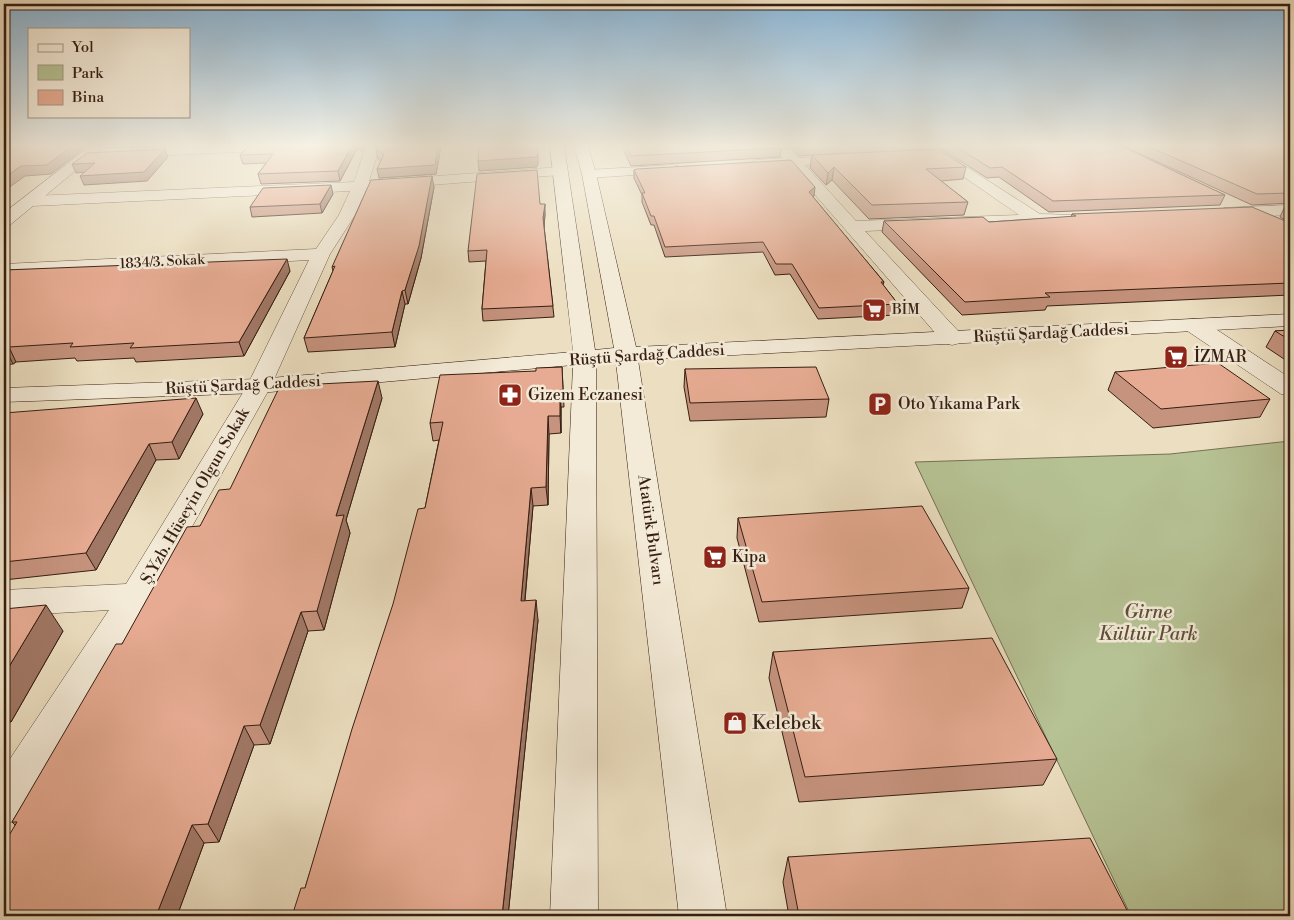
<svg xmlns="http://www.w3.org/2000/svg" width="1294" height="920" font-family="'Libre Bodoni',serif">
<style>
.green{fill:#b6c294;stroke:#767053}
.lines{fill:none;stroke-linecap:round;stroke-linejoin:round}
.street-casing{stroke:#644e3e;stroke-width:1}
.secondary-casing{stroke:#361e12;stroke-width:1}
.street{fill:#f3ead7;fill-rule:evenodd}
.secondary{fill:#f3ead7;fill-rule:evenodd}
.wall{fill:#c6937e;stroke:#361e12}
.shaded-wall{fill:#a17866;stroke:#361e12}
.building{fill:#e6ab92;stroke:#361e12}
.labels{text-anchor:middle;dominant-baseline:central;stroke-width:5;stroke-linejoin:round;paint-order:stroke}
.far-street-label{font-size:14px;fill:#361e12;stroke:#f3ead7}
.far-poi-label{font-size:14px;fill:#361e12;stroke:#f3ead7;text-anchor:start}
.street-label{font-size:16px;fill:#361e12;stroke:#f3ead7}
.poi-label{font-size:16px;fill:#361e12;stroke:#f3ead7;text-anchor:start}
.near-park-label{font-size:19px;font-style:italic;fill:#5c4f39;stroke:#f3ead7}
.near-poi-label{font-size:19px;fill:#361e12;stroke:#f3ead7;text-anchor:start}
</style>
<rect width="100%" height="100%" fill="#ecdfc1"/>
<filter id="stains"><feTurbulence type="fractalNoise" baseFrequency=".004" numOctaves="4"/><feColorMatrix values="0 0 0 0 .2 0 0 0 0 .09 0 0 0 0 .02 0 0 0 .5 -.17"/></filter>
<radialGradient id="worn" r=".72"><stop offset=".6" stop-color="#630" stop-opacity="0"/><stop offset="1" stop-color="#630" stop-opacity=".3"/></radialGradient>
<path class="green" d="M1290,441V916H1131L915,462L1170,454Z"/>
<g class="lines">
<g class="street-casing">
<path id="street" d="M188,146H288L282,150L129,157L122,153L129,149Z
M366,146H380L369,181L560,167L567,171L560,175L366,190L355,215L330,254L271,386L148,605L19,819L4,825V768L109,610L4,616V590L126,584L247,386L309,260L4,276V264L316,249L339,215L350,191L32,206L24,201L32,196L354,182Z
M919,146H934L1040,214L1075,215L1077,218L1075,221L1069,223L865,231L960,333L963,338L960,343L952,345L944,343L790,166L756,168L749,164L756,160L783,158L779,153L786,149L791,150L798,158L852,156L854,159L852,162L847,163L805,165L856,221L1019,215Z
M673,165L678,166L680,169L678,172L589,178L582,174L589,170Z
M1290,205V215L1224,218L1216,213L1224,208Z
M1194,319L1202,320L1290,378V396L1281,394L1186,330L1183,325L1186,320Z"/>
</g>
<g class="secondary-casing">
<path id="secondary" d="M90,146H105L10,225L4,226V213Z
M550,146H564L595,350L614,348L582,174L574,146H588L596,174L636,347L1290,314V326L638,360L727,916H679L616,362L596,363L598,916H550L573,365L259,393L4,402V388L259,379L573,352Z"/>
</g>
<use href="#street" class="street"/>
<use href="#secondary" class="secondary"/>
</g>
<path class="wall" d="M104,146H154L105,148Z
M248,146H364L362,151L357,149L340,181L261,184L258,174L266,163L243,164L240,155Z
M377,146H441L436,174L379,178L381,161L378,159L376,150Z
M622,146H921V150L966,167L963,179L941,181L968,202L964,215L869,219L832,180L826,185L810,168L812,155L799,156L792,149L786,147L781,150L780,157L631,166Z
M937,146H1121L1225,195L1220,205L1049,212L999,177L987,178Z
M1123,146H1290V203L1252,205Z
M634,170L814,196L813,197L884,282L883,285L898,304L896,315L818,319L790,274L775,275L763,252L665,257L654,225H651L642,202V195L634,178Z
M434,187L421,258L408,304H405L395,347L308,352L304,338L333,271L332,267Z
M333,194L322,213L252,217L250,207Z
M540,204L545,214L544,226L554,317L483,321L482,309L486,261L469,262L468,251Z
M1285,206H1290V295L1047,306L1045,310L962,315L882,232L884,221L989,222L1071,217L1072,214L1288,222L1280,217Z
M4,270L290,271L244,356L136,362L134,358L77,361L75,358L16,362L13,364L4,365Z
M1290,330V363L1266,347L1275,331Z
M562,367L564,407H561V433L549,434L548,505L533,506L525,601L538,620L508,916H292L305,888L425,508L439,440L433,441L430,423L536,371Z
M685,369L829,399L826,417L690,421L684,387Z
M1115,372L1270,399L1260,417L1153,428L1108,390Z
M382,398L346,520L350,533L324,630L308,631L270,744L254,745L219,842L204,843L177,916H4L15,825L12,822L122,644L200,526Z
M4,413L203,414L179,459L156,460L96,570L4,580Z
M738,518L969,588L962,608L759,622L737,538Z
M4,609L63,631L11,722L4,723Z
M773,652L1057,759L1043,785L799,802L769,678Z
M788,857L1130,916H789L783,882Z"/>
<path class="shaded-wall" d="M72,146H87L51,174L25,176L4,191V178L21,166Z
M352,146H357V149L340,181L338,171Z
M438,146H441L436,174L379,178L377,169Z
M778,146H786V147L781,150V148Z
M165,149L168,157L147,181L84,185L80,176Z
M538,154V164L537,167L479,171L478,161Z
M95,163L99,171L76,173L72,164Z
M834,167L832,180L826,185L828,173Z
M432,176L434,187L421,258L408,304L405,290Z
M331,185L333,194L322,213L320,204Z
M815,187L814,196L808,202L809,192Z
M545,204V214L544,228L543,218Z
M287,259L290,271L244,356L239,342Z
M402,291L405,304L395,347L392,332Z
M9,347L16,362L13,364L6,350Z
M378,381L382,398L346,520L350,533L324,630L317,611L336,516Z
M560,390L561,407V433L560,416Z
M196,398L203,414L179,459L172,442Z
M548,416L549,434L548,505L546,487Z
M149,444L156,460L96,570L86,553Z
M531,488L533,506L523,620L521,601Z
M536,600L538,620L508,916H502Z
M46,605L63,631L11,722L4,713V675Z
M301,612L308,631L270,744L260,725Z
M244,726L254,745L219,842L208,824Z
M192,825L204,843L177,916H156Z"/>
<path class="building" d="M4,146H72L47,165L21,166L4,178Z
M248,146H352L338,171L258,174L273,154L240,155Z
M377,146H438L435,165L377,169L384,154L376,150Z
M479,146H537L538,154L536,157L478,161Z
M626,146H780L781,148L631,156Z
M955,146H1121L1225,195L1053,201L1002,167L990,168Z
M1147,146H1282L1290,150V193L1257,194Z
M165,149L144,172L80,176L95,163L72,164L87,153Z
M938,149L966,167L926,169L968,202L872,205L834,167L828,173L812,155Z
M791,160L815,187L809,192L884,282H881L898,304L819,308L792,264H776L763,242L665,247L654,216H651L642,193H645L634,170L637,169Z
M537,170L540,204H545L543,218L553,306L482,309L487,250L468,251L477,174Z
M432,176L419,246L405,290L402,291L392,332L304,338L335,266L332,267L371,180Z
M331,185L320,204L250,207L263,188Z
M1285,206H1290V209Z
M1252,207L1290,223V283L1045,293L1050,297L965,302L884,221L983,217L989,222L1076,216L1072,214Z
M287,259L239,342L130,348L134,343L70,347L73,343L9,347L6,350H4V270Z
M1290,330V340L1275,331Z
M1218,363L1270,399L1161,409L1115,372Z
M562,367L563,390H560V416H548L546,487L531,488L521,601L536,600L502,916H292L301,888H305L352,729L393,604L418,509L425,508L443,422L430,423L440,375L536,371V368Z
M816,367L829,399L690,403L685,369Z
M378,381L336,516L344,515L317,611L301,612L260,725L244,726L208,824L192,825L156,916H4V844L17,822H12L116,644H122L187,527L200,526L219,490L230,489L280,386Z
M196,398L172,442L149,444L86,553L4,562V413Z
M922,506L969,588L762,602L738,518Z
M46,605L4,675V609Z
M992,638L1057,759L805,777L773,652Z
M1090,838L1130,916H799L788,857Z"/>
<linearGradient id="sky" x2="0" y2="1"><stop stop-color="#8ab6d7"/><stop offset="0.53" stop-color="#f6f1e3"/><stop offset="1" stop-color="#f6f1e3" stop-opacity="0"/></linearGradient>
<rect width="1294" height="275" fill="url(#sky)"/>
<defs>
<g id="supermarket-square" transform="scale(1.25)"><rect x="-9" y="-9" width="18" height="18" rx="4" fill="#8f2418" stroke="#f3ead7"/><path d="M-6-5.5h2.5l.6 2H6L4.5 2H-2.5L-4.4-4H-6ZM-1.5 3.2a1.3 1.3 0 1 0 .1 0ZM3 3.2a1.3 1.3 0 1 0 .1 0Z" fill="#fff"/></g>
<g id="pharmacy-square" transform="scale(1.25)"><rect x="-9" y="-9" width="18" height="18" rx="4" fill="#8f2418" stroke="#f3ead7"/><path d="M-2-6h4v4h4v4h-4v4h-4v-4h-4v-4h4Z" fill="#fff"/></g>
<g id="parking-square" transform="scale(1.25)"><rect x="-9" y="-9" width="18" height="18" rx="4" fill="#8f2418" stroke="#f3ead7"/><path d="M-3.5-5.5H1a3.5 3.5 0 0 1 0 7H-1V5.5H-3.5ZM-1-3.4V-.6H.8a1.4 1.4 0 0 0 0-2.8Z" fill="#fff"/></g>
<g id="shop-square" transform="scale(1.25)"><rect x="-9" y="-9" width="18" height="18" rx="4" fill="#8f2418" stroke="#f3ead7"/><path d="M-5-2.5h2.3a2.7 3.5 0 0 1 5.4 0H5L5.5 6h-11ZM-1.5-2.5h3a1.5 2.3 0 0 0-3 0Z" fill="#fff"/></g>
</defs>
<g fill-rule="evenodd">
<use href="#supermarket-square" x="874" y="310"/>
<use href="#supermarket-square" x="1176" y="357"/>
<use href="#pharmacy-square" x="510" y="395"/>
<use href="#parking-square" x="880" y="404"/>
<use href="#supermarket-square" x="715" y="557"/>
<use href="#shop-square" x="735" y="723"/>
</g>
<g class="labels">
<g class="far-street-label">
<text transform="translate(162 262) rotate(-3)">1834/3. Sokak</text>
</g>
<g class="far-poi-label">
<text x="892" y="310">BİM</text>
</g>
<g class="street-label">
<text transform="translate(1051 333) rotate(-3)">Rüştü Şardağ Caddesi</text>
<text transform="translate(647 355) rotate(-4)">Rüştü Şardağ Caddesi</text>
<text transform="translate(243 385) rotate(-3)">Rüştü Şardağ Caddesi</text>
<text transform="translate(195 496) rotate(-60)">Ş.Yzb. Hüseyin Olgun Sokak</text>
<text transform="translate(651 530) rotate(82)">Atatürk Bulvarı</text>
</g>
<g class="poi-label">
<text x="1194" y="357">İZMAR</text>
<text x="528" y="395">Gizem Eczanesi</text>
<text x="898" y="404">Oto Yıkama Park</text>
<text x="732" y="557">Kipa</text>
</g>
<g class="near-park-label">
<text x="1148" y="612">Girne<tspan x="1148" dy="22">Kültür Park</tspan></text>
</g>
<g class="near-poi-label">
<text x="752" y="723">Kelebek</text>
</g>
</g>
<rect width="1294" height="920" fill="none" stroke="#ecdfc1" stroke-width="20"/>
<rect x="5" y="5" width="1284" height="910" fill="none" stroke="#361e12" stroke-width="2.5"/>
<rect x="10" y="10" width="1274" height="900" fill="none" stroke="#361e12"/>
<rect x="28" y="28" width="162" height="90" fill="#f3ead7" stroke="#a79888"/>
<rect x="38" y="44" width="25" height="8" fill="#f3ead7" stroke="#a79888"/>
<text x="72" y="52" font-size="15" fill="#361e12">Yol</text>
<rect x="38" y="65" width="25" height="15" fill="#b6c294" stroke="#a79888"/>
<text x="72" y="78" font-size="15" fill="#361e12">Park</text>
<rect x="38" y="90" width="25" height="15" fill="#e6ab92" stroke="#a79888"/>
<text x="72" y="102" font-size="15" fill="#361e12">Bina</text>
<rect width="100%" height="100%" filter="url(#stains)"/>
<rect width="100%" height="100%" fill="url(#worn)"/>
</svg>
